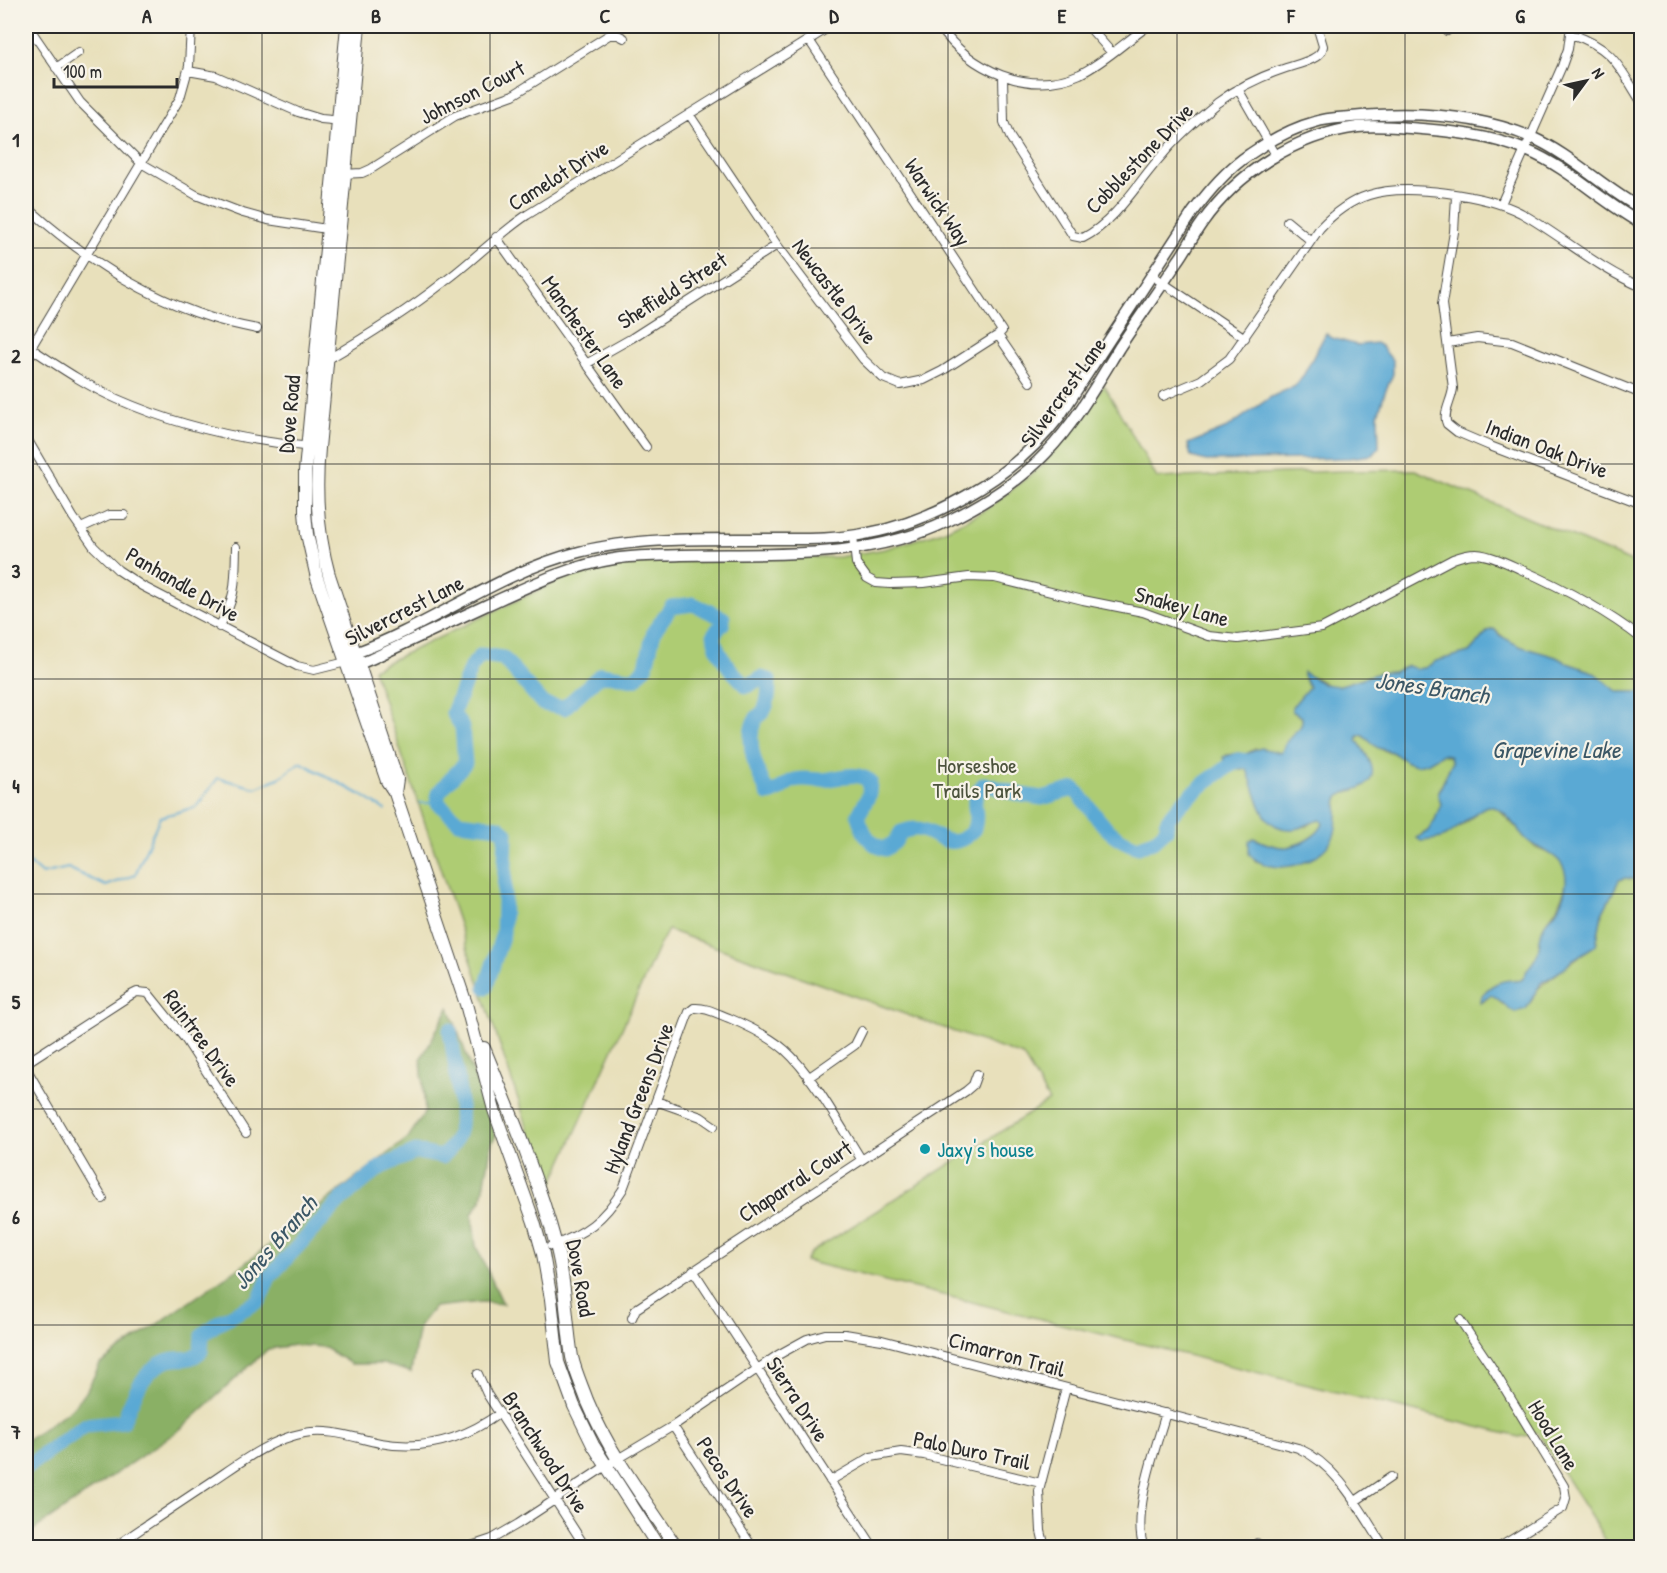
<svg xmlns="http://www.w3.org/2000/svg" width="1667" height="1573" font-family="'Patrick Hand',sans-serif">
<style>
.green{fill:#aecc73;stroke:#6c7c4f;stroke-width:1.5}
.forest{fill:#8ab065;stroke:#5a6e48;stroke-width:1.5}
.water{fill:#5aa9d4;stroke:#426a80;stroke-width:1.5}
.lines{fill:none;stroke-linecap:round;stroke-linejoin:round}
.stream{stroke:#5aa9d4;stroke-width:2}
.river{stroke:#5aa9d4;stroke-width:15}
.minor-casing{stroke:#474641;stroke-width:10}
.tertiary-casing{stroke:#474641;stroke-width:13}
.secondary-casing{stroke:#474641;stroke-width:14}
.minor{stroke:#fff;stroke-width:8}
.tertiary{stroke:#fff;stroke-width:10}
.secondary{stroke:#fff;stroke-width:12}
.grid{fill:none;stroke:#2b2b2b;stroke-width:1.5;stroke-opacity:0.55}
.culture-dot{fill:#0f9aa8;stroke:#f7f3e8;stroke-width:2}
.labels{text-anchor:middle;dominant-baseline:central;stroke-width:4.5;stroke-linejoin:round;paint-order:stroke}
.street-label{font-size:22px;fill:#2b2b2b;stroke:#f7f3e8}
.park-label{font-size:22px;fill:#4c533d;stroke:#f7f3e8}
.culture-label{font-size:22px;fill:#0d838f;stroke:#f7f3e8;text-anchor:start}
.water-label{font-size:24px;font-style:italic;fill:#3b5766;stroke:#f7f3e8}
.neatline{fill:none;stroke:#2b2b2b;stroke-width:2}
.grid-label{font-size:20px;text-anchor:middle;font-weight:bold;fill:#2b2b2b}
</style>
<rect width="100%" height="100%" fill="#f7f3e8"/>
<filter id="ink" filterUnits="userSpaceOnUse"><feTurbulence type="fractalNoise" baseFrequency=".0167" numOctaves="2"/><feDisplacementMap in="SourceGraphic" scale="12" xChannelSelector="R" yChannelSelector="G"/><feConvolveMatrix kernelMatrix="1 2 1 2 8 2 1 2 1" color-interpolation-filters="sRGB"/></filter>
<filter id="wash" filterUnits="userSpaceOnUse"><feTurbulence type="fractalNoise" baseFrequency=".008" numOctaves="4" result="noise"/><feDisplacementMap in="SourceGraphic" scale="24" xChannelSelector="R" yChannelSelector="G"/><feGaussianBlur stdDeviation="1.35" result="paint"/><feColorMatrix in="noise" values="0 0 0 0 0 0 0 0 0 0 0 0 0 0 0 0 0 1.4 0 .05"/><feComposite in="paint" operator="in"/></filter>
<g filter="url(#wash)">
<rect width="100%" height="100%" fill="#e8e0bb"/>
<path class="green" d="M1104,385L1157,478L1341,471L1415,470L1641,566V692H1618L1581,668L1567,663L1556,657L1527,649L1509,642L1494,629L1488,631L1469,652L1436,661L1425,668L1416,669L1408,666L1393,672L1379,673L1338,686H1329L1316,678L1303,675L1309,687L1292,707V711L1302,717C1303,731 1296,729 1289,739C1286,743 1284,748 1281,753L1255,749L1246,754L1227,755L1241,768H1246L1249,773L1306,827L1315,821L1321,820L1323,824C1318,836 1300,845 1287,847C1277,848 1263,843 1254,838L1255,861L1282,867L1336,826L1338,797L1345,792L1354,790L1361,746L1357,740L1358,736L1361,735L1382,750L1392,752L1407,762L1427,763L1442,754L1451,757L1452,762L1438,793L1441,804L1435,820L1428,831L1418,837L1421,841L1445,836L1468,821L1482,807L1488,806L1497,808L1536,848L1553,855L1561,862L1566,872L1567,880L1565,889L1557,908L1545,924L1538,953L1523,979L1519,981C1503,978 1487,985 1480,1000L1483,1002L1491,995L1496,996L1502,1004L1531,1002C1538,983 1551,980 1564,968C1575,960 1583,952 1596,945L1602,914L1619,880L1625,878L1633,879L1641,883V1547H1610L1538,1433L1519,1437L805,1261L810,1253L1049,1101L1023,1056L668,930L659,946L549,1191L373,669L558,581L602,566L659,560L839,557L885,549L943,531L986,510L1043,465Z"/>
<path class="forest" d="M449,1007L496,1136L492,1142L482,1199L472,1214L476,1246L503,1304L482,1302L434,1307L419,1326L411,1372L383,1364H351L324,1347L295,1345L268,1349L182,1428L26,1535V1441L71,1409L86,1392L100,1364L244,1264L408,1138L425,1112L421,1059Z"/>
<path class="water" d="M1326,333L1332,338L1357,345L1376,343L1381,346L1393,361V374L1385,392L1378,415L1379,447L1372,455L1349,458L1206,461L1191,457L1188,444L1227,428L1271,397L1295,386L1303,376Z
M1494,629L1499,635L1519,646L1556,657L1567,663L1593,672L1618,692H1641V883L1633,879L1625,878L1619,880L1602,914L1596,945L1572,960L1565,968L1541,983L1526,1009L1515,1012C1505,1008 1499,997 1491,995L1480,1003V1000C1487,985 1503,978 1519,981L1523,979C1526,969 1533,964 1537,955C1541,945 1538,934 1545,924C1547,920 1551,917 1554,914C1564,900 1572,877 1560,862C1552,851 1536,849 1526,839C1516,829 1505,807 1489,806C1479,806 1456,832 1444,837C1437,840 1429,840 1421,841L1417,838L1428,831L1435,820L1441,804L1438,794L1452,762L1449,755L1442,754L1427,763L1416,765L1407,762L1392,752L1378,748L1362,735L1358,736L1357,740C1366,754 1385,777 1360,788C1352,791 1346,791 1338,797C1336,810 1339,827 1333,838C1318,866 1271,878 1249,854V841L1254,838C1263,843 1277,848 1287,847C1300,845 1318,836 1323,824L1321,820C1311,821 1304,828 1294,829C1258,832 1258,792 1246,768L1231,771L1223,757L1237,753L1246,754L1261,748L1281,753C1284,748 1286,742 1289,738C1296,729 1303,730 1302,717L1292,711V707L1309,687L1303,675V672L1323,684L1338,686L1379,673L1393,672L1408,666L1417,669L1425,668L1436,661L1469,652L1488,631Z"/>
<g class="lines">
<path class="stream" d="M420,803H438
M26,864L28,862L42,874L68,868L106,886L135,875L160,817L196,807L218,778L256,788L281,777L300,762L363,796L385,810"/>
<path class="river" d="M486,987L503,933L506,833L499,827L459,822L438,803V793L465,763L462,727L453,713L471,667L481,655L503,658L543,704L564,708L601,674L635,679L646,666L654,631L671,607L693,604L723,618V623L714,634C715,654 732,672 747,686L761,678L769,680C769,690 769,703 763,712C760,715 755,718 754,722C745,746 758,773 768,794C778,793 783,785 792,781C801,777 811,780 820,780C838,780 853,769 870,781L869,795L858,816C863,832 868,844 885,849L895,842L901,832C905,831 911,829 915,829C932,828 945,850 964,838C968,835 973,833 974,828C981,810 966,802 984,784L1022,795L1042,798L1074,789C1099,815 1101,834 1138,847L1155,840L1166,830L1168,819L1182,803L1206,782L1238,760L1246,761
M26,1467L86,1425L123,1421C133,1399 141,1371 166,1361C180,1355 187,1364 201,1351L202,1335L219,1322L259,1301L269,1277L342,1199L381,1167L416,1152L442,1157C451,1149 459,1137 460,1125C462,1097 454,1058 450,1030"/>
</g>
</g>
<g filter="url(#ink)">
<g class="lines">
<g class="minor-casing">
<path id="minor" d="M28,26L80,102L141,163L196,195L243,213L268,220L333,230
M939,26C970,70 1028,97 1080,74C1105,62 1126,41 1148,26
M1088,26L1112,53
M1447,31L1448,26
M1571,34C1614,48 1619,67 1642,103
M809,40L1002,331L998,335
M56,68L79,52
M188,71L216,76L298,112L321,119L343,121
M1003,76L1004,122L1010,137L1073,236L1083,238C1118,220 1138,181 1164,153C1179,135 1199,118 1217,103C1237,88 1262,76 1286,68C1295,65 1304,63 1312,59C1318,56 1322,53 1323,46L1317,26
M1238,89L1276,155
M689,114L777,245L863,359L883,378L900,385L924,380L942,371L998,335
M342,174L362,173L371,169L455,116L513,95L609,35H618L624,38
M1456,196L1454,232L1442,304L1453,388C1452,400 1442,414 1447,424L1457,432L1490,446L1642,504
M1501,204L1562,66L1568,49L1571,26
M26,206C80,255 142,296 212,318C227,323 242,326 257,329
M1287,221L1310,240
M496,237L646,447
M1151,275L1245,338
M998,335L1030,382
M1448,343L1477,338L1512,342L1642,394
M26,345C55,364 85,385 117,399C178,426 245,441 312,447
M26,356L180,98L189,66L191,26
M325,361C366,337 406,312 444,282C473,261 497,235 527,215L831,26
M586,364L632,338L777,245
M1163,396L1201,380L1229,359L1320,228C1333,214 1350,201 1369,195C1405,183 1487,195 1521,213C1562,236 1597,268 1642,287
M26,437L73,517L94,547L118,570L142,586L297,666L314,670L346,662
M81,528L109,515H124
M853,536L856,563L867,578L876,583L890,584L924,583L969,577L995,578L1083,600L1143,612L1209,636L1238,639L1322,628L1453,559C1461,556 1468,554 1476,554C1491,555 1507,563 1520,569C1563,588 1605,610 1642,639
M219,627C237,597 235,580 236,547
M26,1063L131,995L137,992L148,993L186,1040L246,1133
M26,1068L103,1199
M808,1078L855,1045L862,1031
M656,1101L701,1117L714,1126
M551,1246C585,1234 604,1220 623,1189L689,1012L694,1008C706,1007 718,1014 729,1018C748,1026 769,1036 785,1050C813,1075 840,1126 861,1159
M693,1270L874,1548
M632,1318L636,1309L966,1091L973,1085L977,1074
M1460,1320L1491,1366L1564,1486L1566,1498L1563,1508L1498,1548
M478,1374L487,1394L586,1548
M673,1426L753,1548
M830,1481L871,1457L901,1452L924,1455L1041,1483
M1354,1502L1391,1477
M1257,1543L1260,1548
M113,1548C145,1526 176,1505 208,1484C237,1465 268,1440 304,1433C330,1428 355,1438 380,1443C424,1451 464,1439 500,1413
M308,1548L342,1544L364,1548
M465,1548L492,1539L518,1524L606,1466L673,1426L778,1355L807,1339L825,1334H845L882,1340L1298,1448C1339,1466 1361,1512 1385,1548
M1045,1548L1041,1531L1039,1491L1066,1388
M1144,1548C1131,1515 1156,1447 1166,1413"/>
</g>
<g class="tertiary-casing">
<path id="tertiary" d="M349,658L355,653C432,625 499,572 579,552C637,537 709,539 769,539C802,539 836,540 869,533C903,527 936,513 966,496C1002,476 1034,450 1059,417L1193,212C1209,191 1227,169 1250,154C1269,141 1293,128 1315,122C1327,118 1339,118 1351,117C1411,111 1475,114 1531,137C1572,155 1603,188 1642,209
M352,663L359,664L371,659C410,641 449,623 487,605C529,586 569,566 614,559C636,555 659,556 681,555C769,553 867,561 948,521C983,504 1019,482 1046,453C1075,423 1097,384 1119,348C1138,319 1159,290 1178,261C1187,249 1193,235 1202,223C1238,172 1296,135 1358,127C1375,125 1393,127 1410,128C1450,131 1490,135 1528,151C1569,168 1602,202 1642,224"/>
</g>
<g class="secondary-casing">
<path id="secondary" d="M347,26L305,471V512L307,534L317,578L387,781L395,793L466,1004L494,1110L534,1222L543,1254L551,1299L558,1362L574,1406L593,1445L659,1548
M359,26L319,448C315,492 317,532 329,575L397,779L395,793
M484,1048C511,1113 539,1180 557,1249C566,1284 566,1321 572,1357C575,1371 582,1386 587,1400C609,1453 645,1500 677,1548"/>
</g>
<use href="#minor" class="minor"/>
<use href="#tertiary" class="tertiary"/>
<use href="#secondary" class="secondary"/>
</g>
</g>
<path class="grid" d="M262,26V1548M490,26V1548M719,26V1548M948,26V1548M1177,26V1548M1405,26V1548M26,248H1642M26,464H1642M26,679H1642M26,894H1642M26,1109H1642M26,1325H1642"/>
<circle class="culture-dot" cx="925" cy="1149" r="6"/>
<g class="labels">
<g class="street-label">
<text transform="translate(472 92) rotate(-27)">Johnson Court</text>
<text transform="translate(1139 158) rotate(-46)">Cobblestone Drive</text>
<text transform="translate(558 175) rotate(-32)">Camelot Drive</text>
<text transform="translate(938 202) rotate(56)">Warwick Way</text>
<text transform="translate(672 290) rotate(-32)">Sheffield Street</text>
<text transform="translate(835 291) rotate(53)">Newcastle Drive</text>
<text transform="translate(585 332) rotate(55)">Manchester Lane</text>
<text transform="translate(1063 392) rotate(-54)">Silvercrest Lane</text>
<text transform="translate(289 414) rotate(-85)">Dove Road</text>
<text transform="translate(1547 448) rotate(21)">Indian Oak Drive</text>
<text transform="translate(183 584) rotate(30)">Panhandle Drive</text>
<text transform="translate(1182 606) rotate(16)">Snakey Lane</text>
<text transform="translate(404 610) rotate(-27)">Silvercrest Lane</text>
<text transform="translate(202 1038) rotate(54)">Raintree Drive</text>
<text transform="translate(638 1098) rotate(-69)">Hyland Greens Drive</text>
<text transform="translate(795 1181) rotate(-33)">Chaparral Court</text>
<text transform="translate(581 1278) rotate(80)">Dove Road</text>
<text transform="translate(1007 1354) rotate(15)">Cimarron Trail</text>
<text transform="translate(798 1399) rotate(57)">Sierra Drive</text>
<text transform="translate(1554 1435) rotate(59)">Hood Lane</text>
<text transform="translate(972 1450) rotate(12)">Palo Duro Trail</text>
<text transform="translate(546 1452) rotate(57)">Branchwood Drive</text>
<text transform="translate(728 1477) rotate(56)">Pecos Drive</text>
</g>
<g class="park-label">
<text x="977" y="765">Horseshoe<tspan x="977" dy="25">Trails Park</tspan></text>
</g>
<g class="culture-label">
<text x="937" y="1149">Jaxy's house</text>
</g>
<g class="water-label">
<text transform="translate(1432 687) rotate(8)">Jones Branch</text>
<text x="1556" y="749">Grapevine Lake</text>
<text transform="translate(274 1242) rotate(-49)">Jones Branch</text>
</g>
</g>
<rect width="1667" height="1573" fill="none" stroke="#f7f3e8" stroke-width="66"/>
<g transform="translate(1586 81) rotate(57)" stroke="#f7f3e8" stroke-width="4.5" paint-order="stroke">
<path d="M0-4.5L10 22L0 15L-10 22Z" fill="#2b2b2b"/>
<text y="-9" font-size="16" font-weight="bold" text-anchor="middle" fill="#2b2b2b">N</text>
</g>
<path d="M54 78v9h123v-9" fill="none" stroke="#2b2b2b" stroke-width="3"/>
<text x="63" y="78" font-size="18" fill="#2b2b2b" stroke="#f7f3e8" stroke-width="4.5" paint-order="stroke">100 m</text>
<rect x="33" y="33" width="1601" height="1507" class="neatline"/>
<g class="grid-label">
<text x="147" y="23">A</text>
<text x="376" y="23">B</text>
<text x="605" y="23">C</text>
<text x="834" y="23">D</text>
<text x="1062" y="23">E</text>
<text x="1291" y="23">F</text>
<text x="1520" y="23">G</text>
<text x="16" y="147">1</text>
<text x="16" y="363">2</text>
<text x="16" y="578">3</text>
<text x="16" y="793">4</text>
<text x="16" y="1009">5</text>
<text x="16" y="1224">6</text>
<text x="16" y="1439">7</text>
</g>
</svg>
